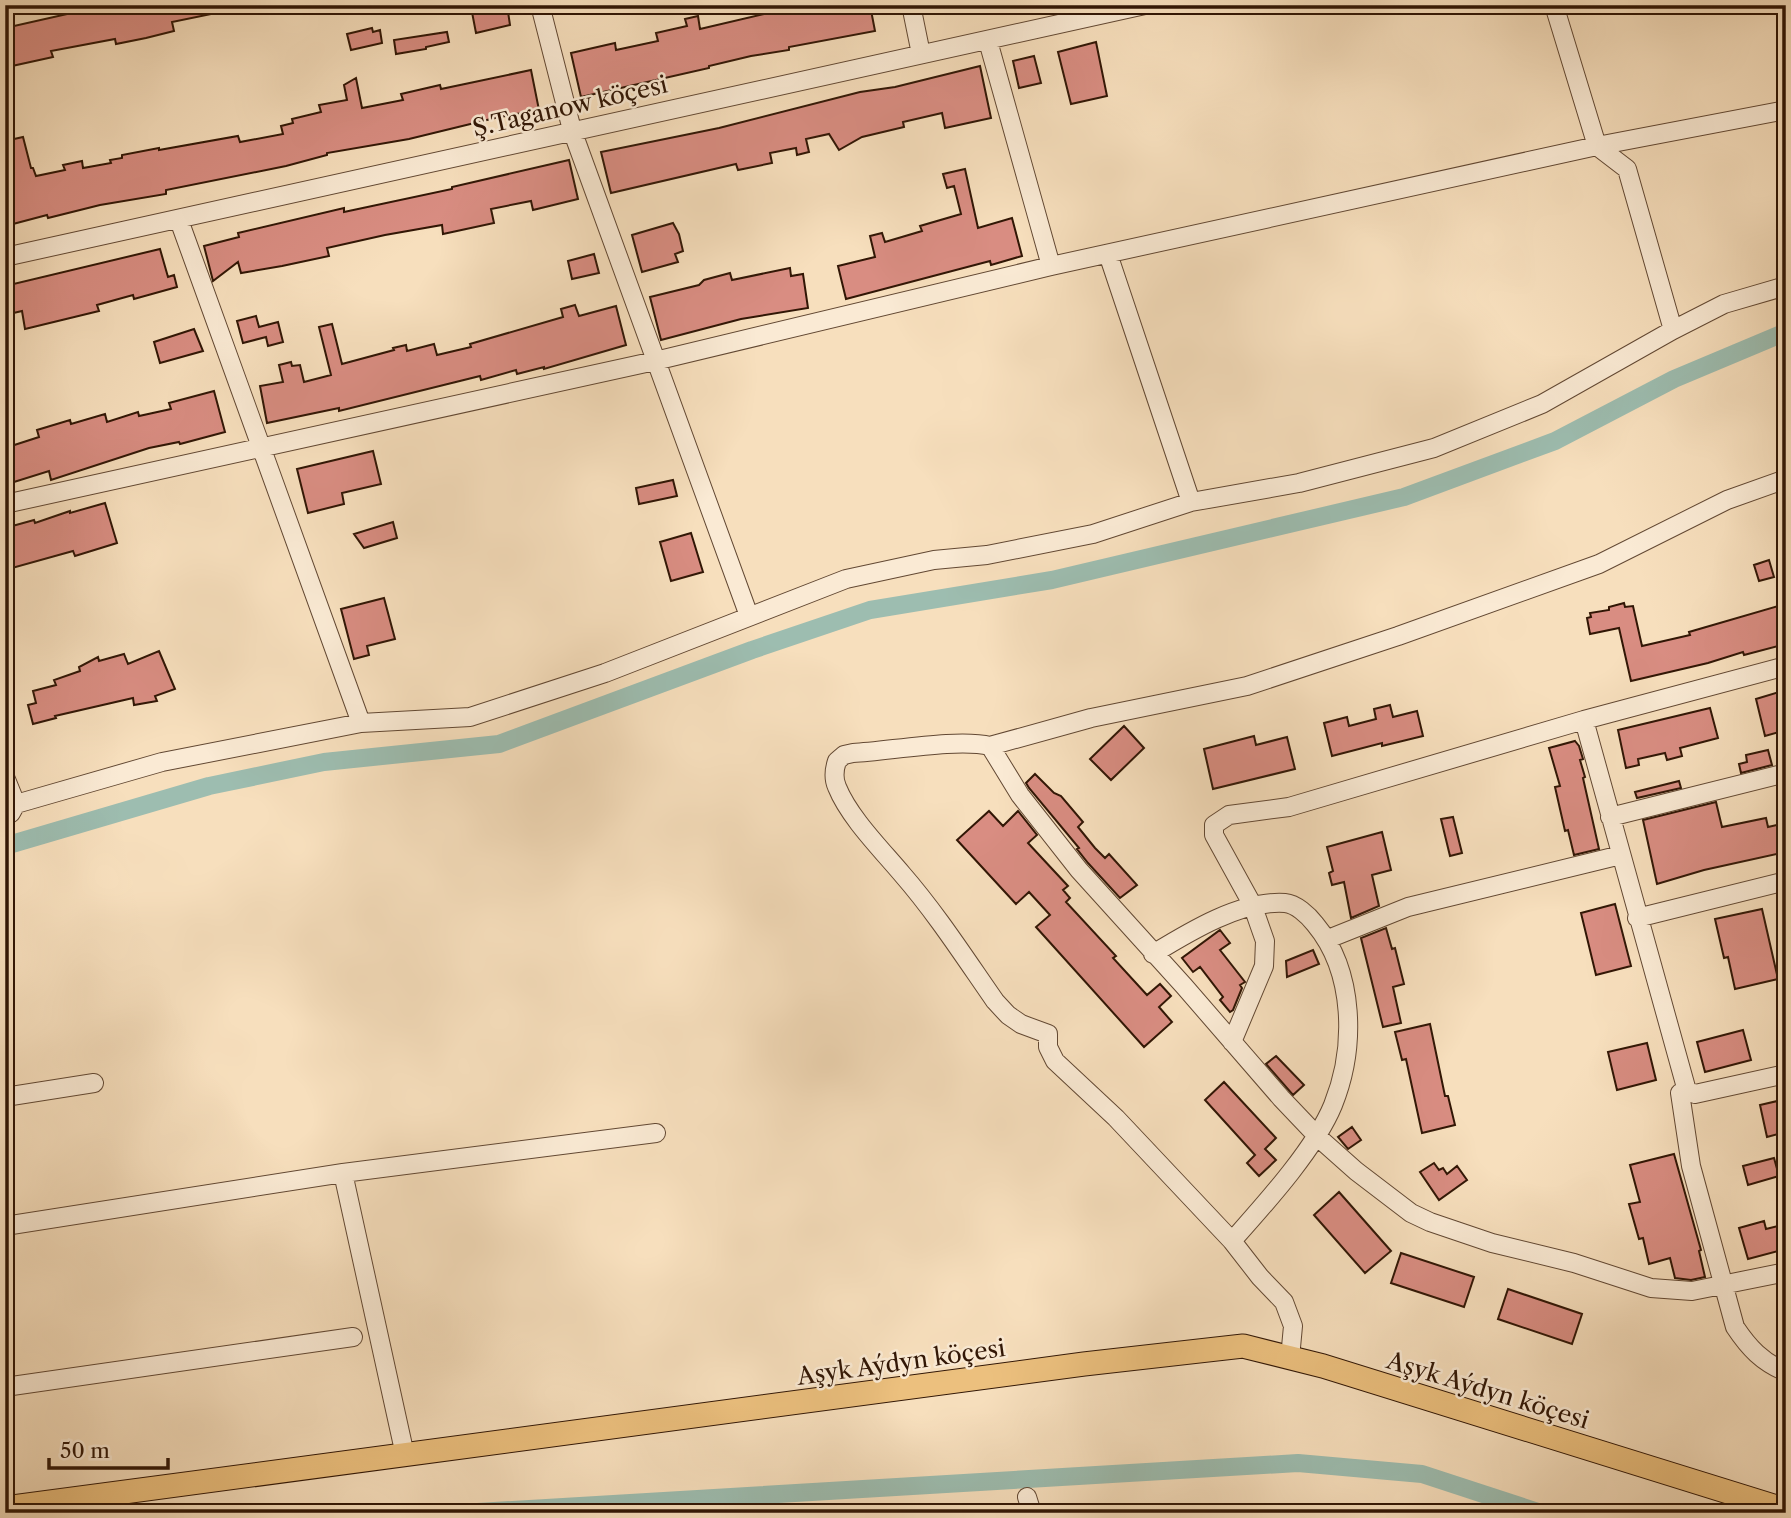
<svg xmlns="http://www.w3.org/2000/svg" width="1791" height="1518" font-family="'Libre Caslon Text',serif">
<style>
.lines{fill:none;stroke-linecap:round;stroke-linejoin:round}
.canal{stroke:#9dbdb0;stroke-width:18}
.building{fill:#d98d82;stroke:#311605;stroke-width:2}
.minor-casing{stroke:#624833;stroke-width:20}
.major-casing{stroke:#311605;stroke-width:25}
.minor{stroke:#faead4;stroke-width:18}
.major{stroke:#ecc07e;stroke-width:23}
.labels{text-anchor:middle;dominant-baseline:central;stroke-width:5;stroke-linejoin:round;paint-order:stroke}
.street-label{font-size:24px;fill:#311605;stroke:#faead4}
</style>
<rect width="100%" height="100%" fill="#f7dfbd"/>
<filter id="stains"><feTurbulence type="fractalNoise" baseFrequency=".00286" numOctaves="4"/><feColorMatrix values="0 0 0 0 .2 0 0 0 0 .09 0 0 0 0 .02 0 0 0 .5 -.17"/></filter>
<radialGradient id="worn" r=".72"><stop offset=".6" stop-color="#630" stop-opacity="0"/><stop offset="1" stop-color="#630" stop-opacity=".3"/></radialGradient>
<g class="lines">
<path class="canal" d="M5,846L209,786L324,762L499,744L752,650L870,610L1052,580L1404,497L1555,441L1674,379L1786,332
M461,1513L1298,1463L1422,1474L1541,1513"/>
</g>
<path class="building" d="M107,5H226V11L172,22L174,31L146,38L116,44L115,39L51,51L53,57L12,66L11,59L8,60L5,28Z
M478,5H507L510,25L476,33L471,7Z
M818,5H870L875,31L789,47V50L751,56L709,66V68L581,97L571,53L615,43L616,50L658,41L656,33L687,26L685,19L698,16L700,29L781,10Z
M372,28L373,32L380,30L382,43L351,50L347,34Z
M447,32L449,42L426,47V49L396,54L394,40Z
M1096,42L1107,96L1071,104L1058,52Z
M1034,56L1041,83L1019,88L1013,61Z
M980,66L991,118L945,128L942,113L903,122L904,127L862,137L839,150L829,134L806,139L809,152L797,155L796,148L770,153L772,163L738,170L736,164L611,193L601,152L719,128L860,92L895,87Z
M531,70L539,110L495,118L409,139L327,153V155L286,166L166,190V194L100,205L48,218L47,215L13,224L5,197V141L23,137L31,168H33L36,176L65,170L63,165L82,161L83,168L111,163L110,160L122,158V155L159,148V150L238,136L240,142L283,134L281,126L293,123L292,119L321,112L319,105L347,100L344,85L356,78L362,108L403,100L401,94L440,85L441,89Z
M569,160L578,199L533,210L531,201L491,209L494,223L443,234L442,225L385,235L327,248L329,256L282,266L241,273L238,262L213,281L212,277L204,246L239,237L238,233L344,208V212L452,189V187Z
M965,169L978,228L1012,218L1022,256L991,265L990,261L846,299L838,266L875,257L870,236L882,233L885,242L922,231L920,226L961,214L954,186L947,188L943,174Z
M673,223L679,234L683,251L675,254L678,262L642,272L632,235Z
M160,249L168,277L174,275L177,287L134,299L133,295L97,305L99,311L25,329L22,311L5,315V286Z
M594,254L599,273L572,279L568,261Z
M790,268L791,276L803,274L808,308L741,319L661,340L650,297L699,285L704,280L730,273L732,280Z
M575,305L579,316L616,306L626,345L544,369V367L517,374L516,370L481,380L480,376L339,411V408L267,423L260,386L283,382L279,365L291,362L292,366L300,365L304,382L331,375L319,327L332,324L342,364L394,350L393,348L406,345L407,351L434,344L437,355L471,347L470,344L563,317L561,309Z
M256,316L259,327L278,322L283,342L268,346L266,337L243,343L237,321Z
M194,329L203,351L160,363L154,342Z
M214,391L225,432L180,444L179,442L149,448L51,480L49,471L14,482L13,479L5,481V448L39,437L37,430L70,420L71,424L105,414L107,422L138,412L139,416L171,409L169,403Z
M373,451L381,484L342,493L344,504L308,513L297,469Z
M673,480L677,496L639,504L636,488Z
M105,503L117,543L75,556L73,551L5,570V528L34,520L35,523L70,511V513Z
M393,522L397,538L364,548L354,534Z
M691,533L703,572L671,581L660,542Z
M1769,560L1774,577L1759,581L1754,565Z
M384,598L395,639L367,646L369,655L354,659L341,609Z
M1624,603L1625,607L1633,606L1642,646L1690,635L1689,632L1782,605L1786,620V644L1744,655L1743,652L1708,663L1631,681L1619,628L1590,634L1587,618L1591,617L1590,613L1609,610V607Z
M159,651L175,689L155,696L157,701L134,705L133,698L55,716L56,718L33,724L28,705L36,703L33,691L56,685L54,680L80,671L79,667L98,657L99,661L124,654L128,664Z
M1786,690V730L1765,736L1756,699Z
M1390,705L1393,717L1417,711L1423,736L1382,746V743L1332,756L1324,723L1347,717L1349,726L1376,719L1374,709Z
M1710,708L1718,738L1680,748L1682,756L1667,760L1665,753L1638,759L1639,765L1626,768L1618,730Z
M1124,726L1144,748L1111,780L1090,759Z
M1254,736L1256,745L1287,737L1295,769L1213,789L1204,749Z
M1575,741L1579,746L1583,759L1580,760L1585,777L1583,778L1599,849L1574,855L1568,830L1565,831L1555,787L1560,786L1549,748Z
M1768,750L1772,765L1741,773L1739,764L1747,762L1746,755Z
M1035,774L1054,793L1061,796L1083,822L1078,827L1095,848L1105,858L1109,854L1137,885L1120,898L1088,863L1077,849L1079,848L1029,788L1026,783Z
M1679,781L1681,788L1637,798L1635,792Z
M1716,802L1722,827L1766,818L1768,827L1786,823V852L1704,870L1657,884L1643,820Z
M989,811L1003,826L1018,811L1037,835L1028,843L1068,886L1063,890L1070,898L1066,902L1116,956L1113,958L1147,995L1160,984L1171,996L1159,1007L1172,1022L1144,1047L1036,927L1050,915L1029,892L1016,904L957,840Z
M1453,817L1462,853L1450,856L1441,819Z
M1382,832L1391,870L1372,875L1379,906L1351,918L1344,882L1332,885L1329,873L1333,871L1327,847Z
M1615,904L1631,966L1596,975L1581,913Z
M1762,909L1778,979L1735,989L1728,957L1724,958L1715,919Z
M1386,928L1392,949L1395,948L1404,984L1393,987L1401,1023L1383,1027L1361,938Z
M1220,930L1230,943L1220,950L1245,982L1240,985L1242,988L1233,1010L1230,1012L1220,1000L1223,997L1200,967L1193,972L1182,958Z
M1313,950L1319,964L1287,977L1286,961Z
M1430,1024L1445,1096H1448L1455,1125L1422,1133L1406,1059L1402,1060L1395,1032Z
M1743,1030L1751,1060L1705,1072L1697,1042Z
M1647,1043L1656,1080L1617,1090L1608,1052Z
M1276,1056L1304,1085L1293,1095L1266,1064Z
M1224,1082L1276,1138L1265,1149L1276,1160L1259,1176L1247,1163L1255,1155L1205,1100Z
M1786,1099V1132L1767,1137L1760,1105Z
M1352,1127L1361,1140L1348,1149L1338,1137Z
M1674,1154L1701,1250L1699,1251L1705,1277L1691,1280L1675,1278L1670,1258L1649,1264L1643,1238L1639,1239L1629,1204L1640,1202L1630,1165Z
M1774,1158L1779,1176L1748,1185L1743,1166Z
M1434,1163L1439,1170L1443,1168L1447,1174L1457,1166L1467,1180L1439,1200L1420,1172Z
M1339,1192L1391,1251L1365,1273L1314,1215Z
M1764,1221L1766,1229L1786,1224V1249L1748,1259L1739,1228Z
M1401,1253L1474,1277L1464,1307L1391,1283Z
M1508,1289L1582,1314L1572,1344L1498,1319Z"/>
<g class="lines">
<g class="minor-casing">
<path id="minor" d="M540,5L572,130L749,616
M911,5L921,54
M1554,5L1597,146L1627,169L1673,330
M988,41L1051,266
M179,220L361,723
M1108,254L1191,502
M5,257L1145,5
M5,504L655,361L1051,266L1597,146L1786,110
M1786,666L1584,720L1687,1091L1695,1094L1786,1074
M990,746L1020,795L1079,870L1184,986L1281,1098L1320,1139L1356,1171L1411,1213L1430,1222L1492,1243L1574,1263L1651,1288L1692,1291L1786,1272
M5,777L16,804
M5,817L11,813L16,804L162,762L361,723L470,717L605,673L846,579L934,560L987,555L1093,534L1191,502L1299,483L1434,448L1542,404L1673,330L1724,304L1786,286
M1610,817L1786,773
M1637,918L1786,881
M1328,939L1408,907L1621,855
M1153,954C1189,932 1241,900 1285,903C1296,904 1308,915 1315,924C1355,972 1356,1048 1333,1105C1315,1149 1264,1205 1232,1241
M1232,1042L1264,966L1265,941L1252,904L1214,835V825L1229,815L1289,807L1584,720
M1687,1091L1680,1093L1691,1166L1735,1327C1749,1348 1762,1362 1786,1372
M5,1097L94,1083
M343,1173L405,1455
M5,1226L343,1173L656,1133
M1290,1358L1293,1326L1284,1302L1260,1277L1232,1241L1116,1118L1055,1061L1048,1047V1034L1021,1024L1008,1015L995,1001C965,958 936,913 902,874C881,849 849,817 837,787C833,778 834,770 837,761L844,755L853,753C890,751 958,738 990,746L1091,718L1247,686L1398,636L1599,564L1727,500L1786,479
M5,1387L353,1337
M1027,1497L1032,1513"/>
</g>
<g class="major-casing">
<path id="major" d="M5,1508L1084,1364L1243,1346L1323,1366L1786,1510"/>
</g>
<use href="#minor" class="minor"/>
<use href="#major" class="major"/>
</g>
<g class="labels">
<g class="street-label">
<text transform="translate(570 106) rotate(-13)">Ş.Taganow köçesi</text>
<text transform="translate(901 1362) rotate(-8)">Aşyk Aýdyn köçesi</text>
<text transform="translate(1488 1390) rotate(17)">Aşyk Aýdyn köçesi</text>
</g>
</g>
<rect width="1791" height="1518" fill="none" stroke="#f7dfbd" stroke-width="28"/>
<rect x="7" y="7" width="1777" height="1504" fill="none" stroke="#311605" stroke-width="3.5"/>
<rect x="14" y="14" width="1763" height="1490" fill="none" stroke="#311605" stroke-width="2"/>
<path d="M49 1458v10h119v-10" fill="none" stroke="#311605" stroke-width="3.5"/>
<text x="60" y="1458" font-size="21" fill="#311605" stroke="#faead4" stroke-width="5" paint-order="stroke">50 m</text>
<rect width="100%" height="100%" filter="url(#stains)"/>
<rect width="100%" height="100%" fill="url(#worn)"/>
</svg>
